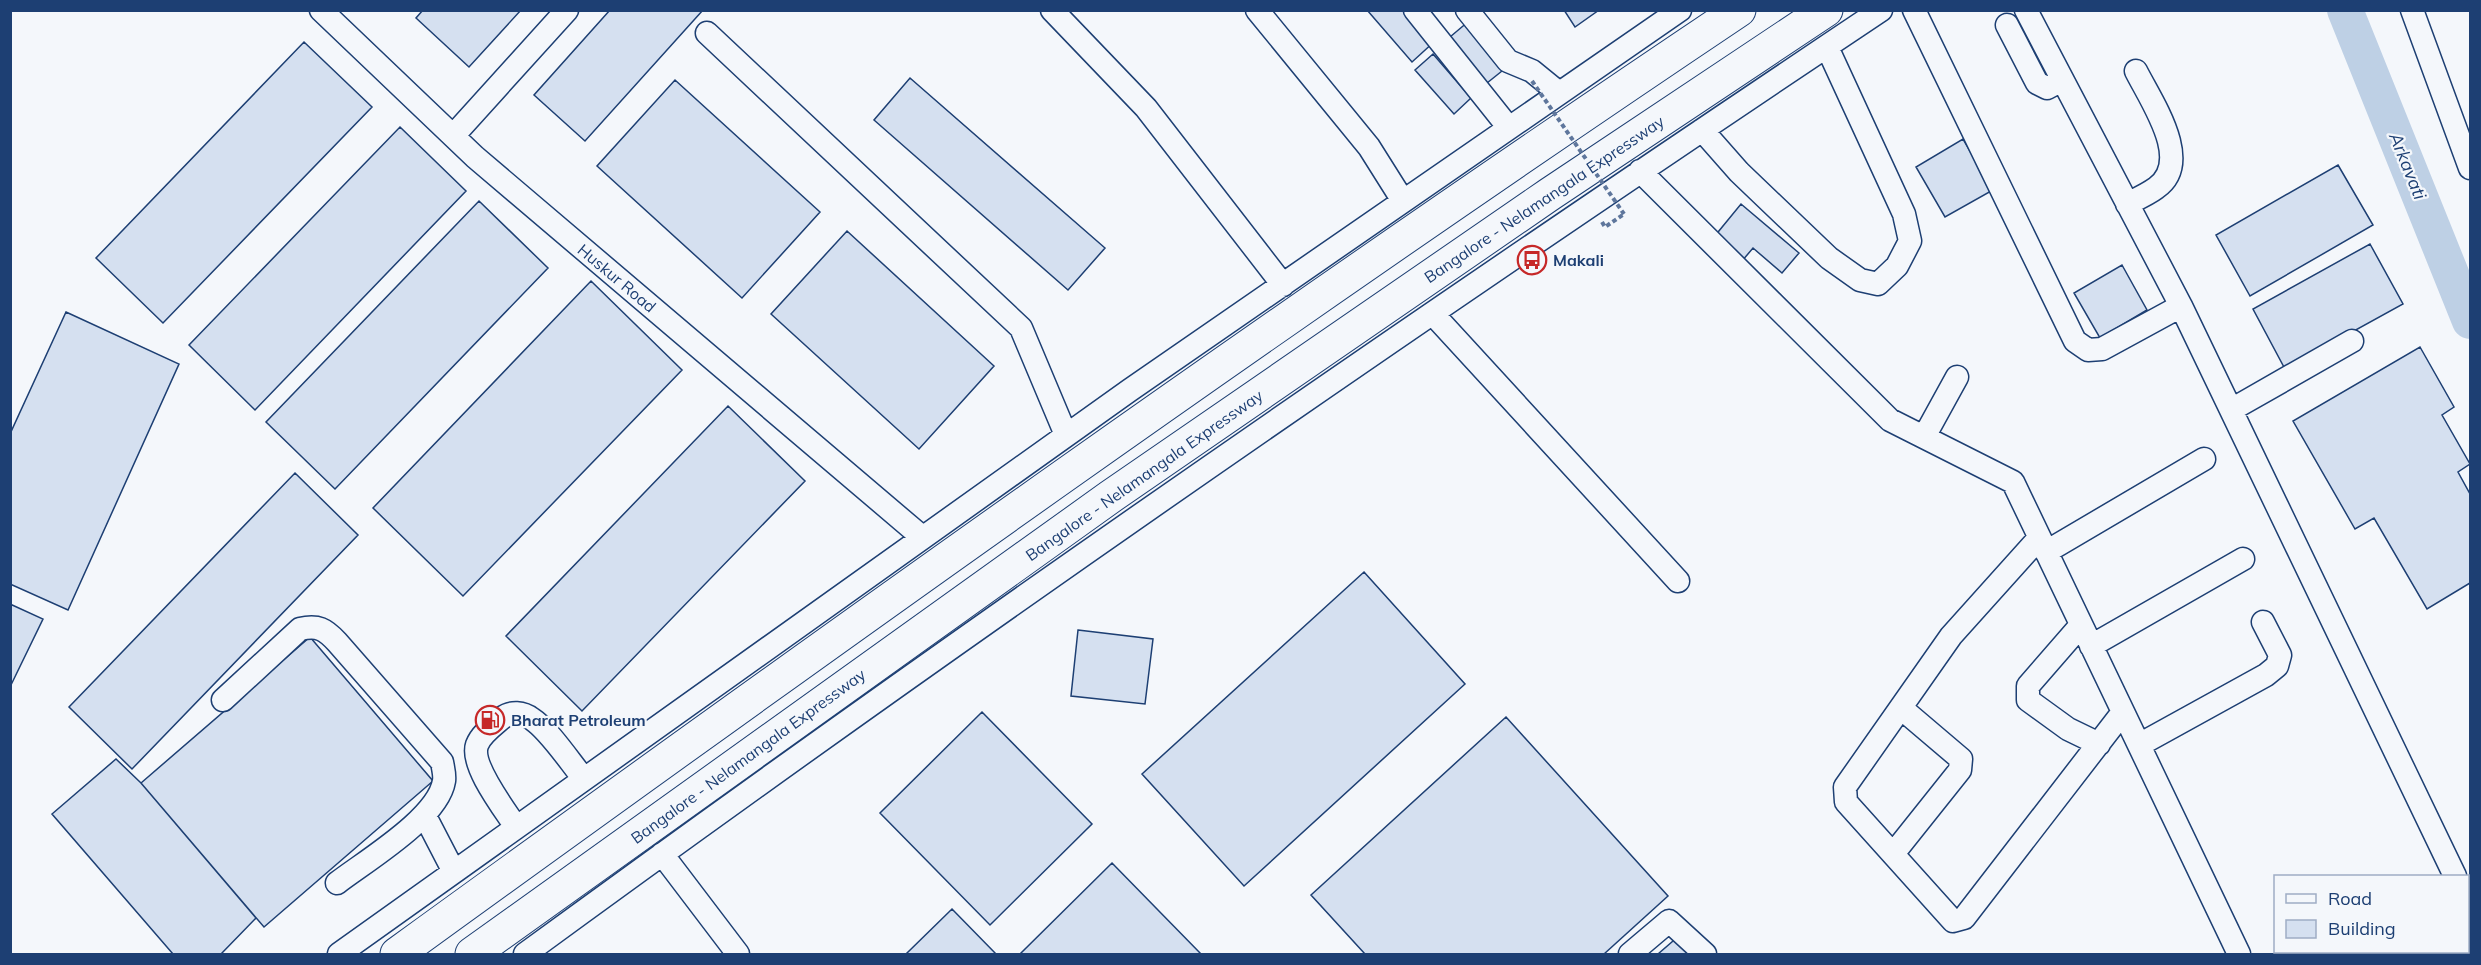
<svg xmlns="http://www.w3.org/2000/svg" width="2481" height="965" font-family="Mulish,sans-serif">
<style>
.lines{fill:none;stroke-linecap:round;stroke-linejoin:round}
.river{stroke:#bed0e5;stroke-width:36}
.building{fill:#d5e0f0;stroke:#1d3f73;stroke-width:1.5}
.minor-casing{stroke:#1d3f73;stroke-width:25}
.highway-casing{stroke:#1d3f73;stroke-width:35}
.path{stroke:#5e769c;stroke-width:4;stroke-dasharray:4.5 3;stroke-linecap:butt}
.minor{stroke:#f4f7fb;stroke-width:22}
.highway{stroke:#f4f7fb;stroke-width:33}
.path-bridge{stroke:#5e769c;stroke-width:4;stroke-dasharray:4.5 3;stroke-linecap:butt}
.labels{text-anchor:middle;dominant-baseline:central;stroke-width:4.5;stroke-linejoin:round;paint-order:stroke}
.street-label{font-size:16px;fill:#1d3f73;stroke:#f4f7fb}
.poi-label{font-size:16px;font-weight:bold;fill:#1d3f73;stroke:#f4f7fb;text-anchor:start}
.water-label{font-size:18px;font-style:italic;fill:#1d3f73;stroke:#f4f7fb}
</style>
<rect width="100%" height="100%" fill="#f4f7fb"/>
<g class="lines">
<path class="river" d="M2345,10L2470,321"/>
</g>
<path class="building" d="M423,10H521L469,67L416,18Z
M610,10H703L585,141L534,95Z
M1367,10H1409L1435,41L1412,62Z
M1564,10H1599L1575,27Z
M1469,21L1507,67L1482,87L1444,42Z
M304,42L372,107L163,323L96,258Z
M1433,54L1471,98L1454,114L1415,70Z
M910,78L1105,248L1068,290L874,120Z
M675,80L820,212L742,298L597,166Z
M400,127L466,191L255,410L189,345Z
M1963,139L1993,190L1945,217L1916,167Z
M2338,165L2373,225L2250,296L2216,235Z
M479,201L548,268L335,489L266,422Z
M1741,204L1799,253L1782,273L1753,248L1742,261L1714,237Z
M847,231L994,366L919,449L771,314Z
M2370,244L2403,304L2285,369L2253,309Z
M2122,265L2147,310L2100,338L2074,293Z
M591,281L682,370L463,596L373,508Z
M66,312L179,364L68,610L10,584V434Z
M2420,347L2454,407L2442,415L2470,464L2458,472L2470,494V583L2427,609L2374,518L2355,529L2293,421Z
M728,406L805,481L582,711L506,636Z
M295,473L358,535L132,769L69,707Z
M1364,572L1465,684L1244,886L1142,774Z
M10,604L43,619L10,687Z
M1078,630L1153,639L1145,704L1071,696Z
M310,637L433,781L264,927L141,783Z
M982,712L1092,824L990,925L880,813Z
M1506,717L1668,896L1604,954H1365L1311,895Z
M116,759L141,783L256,918L221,954H173L52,814Z
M1112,863L1201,954H1020Z
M952,909L996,954H906Z
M1680,935L1698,954H1658Z"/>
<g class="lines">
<g class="minor-casing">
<path id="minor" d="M321,10L475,157L922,537
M1052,10L1146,108L1283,285
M1257,10L1369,147L1403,201
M1415,10L1509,128
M1467,10L1508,61L1532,71L1559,93
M1914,10L2075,341L2088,350L2102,349L2181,306
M2026,10L2181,306L2455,876
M2412,10L2470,168
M2007,25L2037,83L2047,88L2062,80
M707,33L1021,328L1066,435
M1702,130L1739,172L1829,258L1860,280L1878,284L1897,266L1910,241L1904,214L1827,47
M453,136L567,10
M1640,171L1890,420L2013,482L2239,954
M2127,204C2137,199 2148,194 2156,188C2194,162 2151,101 2136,71
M1433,314L1678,581
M2231,410L2352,341
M1924,437L1957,377
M2039,538L1951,636L1845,787L1846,802L1953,921L1964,918L2123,712
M2046,552L2204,459
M2081,625L2028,686V700L2068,729L2099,744
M2091,646L2243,559
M223,700L300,629C318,625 325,629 337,642L442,762C443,768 445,775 444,781C438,818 367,860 337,883
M2139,745L2266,675L2277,666L2280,655L2263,622
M425,816L454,872
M516,827C505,810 470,765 477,745C481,734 494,725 502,718C511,711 523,712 532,719C549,730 570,762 584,779
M662,854L738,954
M1893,854L1960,770L1961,759L1901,708
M2468,903L2470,909
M339,954L1130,390L1680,10
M525,954C969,629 1423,316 1881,10
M1630,954L1669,921L1705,954"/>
</g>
<g class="highway-casing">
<path id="highway" d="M397,954C840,633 1284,315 1739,10
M472,954L1110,497L1550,194L1826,10"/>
</g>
<path class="path" d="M1602,222L1605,227L1624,214"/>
<use href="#minor" class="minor"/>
<use href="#highway" class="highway"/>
<path class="path-bridge" d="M1532,81L1624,214"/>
</g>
<defs>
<g id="bus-ring" transform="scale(1.5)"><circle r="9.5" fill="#f4f7fb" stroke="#c62828" stroke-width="1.5"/><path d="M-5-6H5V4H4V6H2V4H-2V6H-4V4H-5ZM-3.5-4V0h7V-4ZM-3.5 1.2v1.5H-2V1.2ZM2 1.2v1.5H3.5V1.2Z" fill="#c62828"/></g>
<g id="fuel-ring" transform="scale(1.5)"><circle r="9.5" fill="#f4f7fb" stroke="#c62828" stroke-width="1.5"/><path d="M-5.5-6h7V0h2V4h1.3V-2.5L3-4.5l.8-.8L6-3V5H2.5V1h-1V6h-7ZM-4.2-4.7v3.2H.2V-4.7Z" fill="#c62828"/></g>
</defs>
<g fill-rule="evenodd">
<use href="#bus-ring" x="1532" y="260"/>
<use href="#fuel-ring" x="490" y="720"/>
</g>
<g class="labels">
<g class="street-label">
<text transform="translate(1544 199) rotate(-34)">Bangalore - Nelamangala Expressway</text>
<text transform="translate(617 278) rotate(40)">Huskur Road</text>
<text transform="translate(1144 475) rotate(-35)">Bangalore - Nelamangala Expressway</text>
<text transform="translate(748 756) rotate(-36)">Bangalore - Nelamangala Expressway</text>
</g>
<g class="poi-label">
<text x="1553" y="260">Makali</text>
<text x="511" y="720">Bharat Petroleum</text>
</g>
<g class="water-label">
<text transform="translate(2408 166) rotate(68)">Arkavati</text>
</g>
</g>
<rect width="2481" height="965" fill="none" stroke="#1d3f73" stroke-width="24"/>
<rect x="2274" y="875" width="195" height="78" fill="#f4f7fb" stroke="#9eadc5" stroke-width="1.5"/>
<rect x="2286" y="894" width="30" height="9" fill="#f4f7fb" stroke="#9eadc5" stroke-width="1.5"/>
<text x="2328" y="905" font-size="18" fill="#1d3f73">Road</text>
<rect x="2286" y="920" width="30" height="18" fill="#d5e0f0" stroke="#9eadc5" stroke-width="1.5"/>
<text x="2328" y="935" font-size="18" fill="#1d3f73">Building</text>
</svg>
